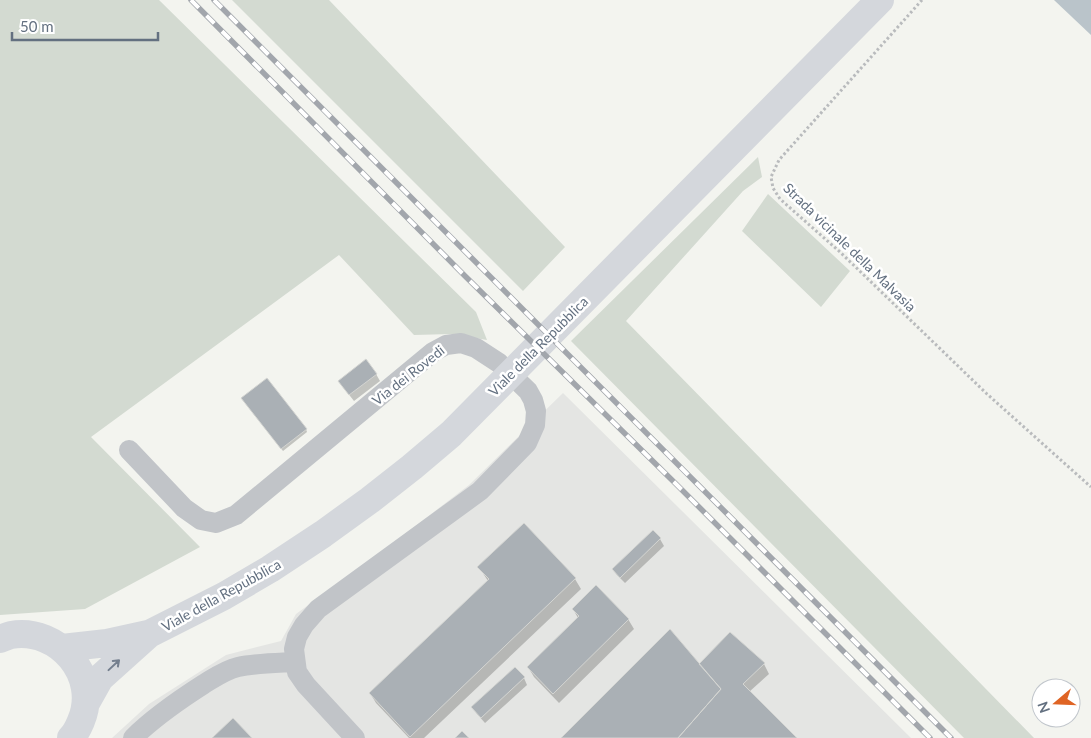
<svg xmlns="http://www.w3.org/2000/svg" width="1091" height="738" font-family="Lato,sans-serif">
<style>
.built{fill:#e4e5e3}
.green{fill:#d3dad1}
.water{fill:#bac4ca}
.shadow{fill:#0003}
.building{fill:#aab0b5;stroke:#d4d5d2}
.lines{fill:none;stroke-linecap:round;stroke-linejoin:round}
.path{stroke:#b9bbbd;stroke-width:3;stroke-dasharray:2.5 2.5;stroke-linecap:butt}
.street{stroke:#c1c4c8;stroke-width:20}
.secondary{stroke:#d4d7dc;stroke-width:28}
.rail-casing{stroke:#a2a6ac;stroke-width:5.5}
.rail{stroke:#fff;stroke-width:4;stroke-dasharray:11;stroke-linecap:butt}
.oneway{stroke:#747f8e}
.labels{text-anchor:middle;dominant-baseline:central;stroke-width:5;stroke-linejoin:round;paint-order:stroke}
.street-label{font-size:14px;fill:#637080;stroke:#fff}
</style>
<rect width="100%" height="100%" fill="#f3f4ef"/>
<path class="built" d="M563,393L911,738H112L149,704L226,655L281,641L296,614L401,537L469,485Z"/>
<path class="green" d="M0,0H159L476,312L487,340L451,334L414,335L339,255L91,437L200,547L85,609L0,615Z
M232,0H329L565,247L523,291Z
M758,157L762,177L743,191L626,321L1034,738H964L571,341Z
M768,194L850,271L821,307L742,231Z"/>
<path class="water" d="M1054,0H1091V35Z"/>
<path class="shadow" d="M376,374L380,381L354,401L343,387Z
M244,401L306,429L307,432L283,451Z
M524,524L575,579L581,589L424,738H409L376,703L370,693L488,581L479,567Z
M653,531L660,539L664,546L625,583L617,575L613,569Z
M573,609L628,619L634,629L559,703L534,677L528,667L578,618Z
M764,664L769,674L749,692L795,738H562L699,666Z
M524,678L527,685L485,723L477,714L473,707Z"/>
<path class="building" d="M366,359L377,374L349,395L338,381Z
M267,378L307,429L281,449L241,398Z
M524,523L576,578L410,737L369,693L489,579L477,567Z
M653,530L661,538L620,578L612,569Z
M596,585L629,619L553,694L527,667L579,616L572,609Z
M670,629L721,689L678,738H561Z
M730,632L765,663L743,684L797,738H678L721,689L699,664Z
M515,667L525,677L481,718L471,707Z
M233,718L252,738H212Z
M462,731L469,738H455Z"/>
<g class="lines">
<path class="path" d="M922,0L779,160L771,177L773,188L780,199L840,252L987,394L1091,487"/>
<path class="street" d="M129,450L184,508L201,520L216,523L236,515L433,352L446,345L461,343L476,348L499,363L528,391L533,400L536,411L535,425L527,443L480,491L318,609L304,625L297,637L294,649L297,672L306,685L355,738
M133,738C154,717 179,700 204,684C214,678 225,670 238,667C257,663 276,663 295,662"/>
<path class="secondary" d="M0,639C3,638 7,636 11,635C59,627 100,676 81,721C78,728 76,733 71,738
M62,648L107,643L148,634
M86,703L100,678L149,634L224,596L270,569L323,534L370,500L412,467L451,434L880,0"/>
<g class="rail-casing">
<path id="rail" d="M191,0L465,276L675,483L930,738
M214,0L951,738"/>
</g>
<use href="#rail" class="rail"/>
</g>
<defs><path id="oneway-shaft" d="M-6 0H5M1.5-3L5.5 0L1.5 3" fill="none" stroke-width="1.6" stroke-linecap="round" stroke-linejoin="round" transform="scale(1.25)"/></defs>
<use class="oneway" href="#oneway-shaft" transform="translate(114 665) rotate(-43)"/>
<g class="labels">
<g class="street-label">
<text transform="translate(850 247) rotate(44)">Strada vicinale della Malvasia</text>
<text transform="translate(538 346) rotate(-45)">Viale della Repubblica</text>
<text transform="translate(408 375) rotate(-38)">Via dei Rovedi</text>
<text transform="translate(221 595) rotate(-29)">Viale della Repubblica</text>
</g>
</g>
<g transform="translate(1056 703) rotate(251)"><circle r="24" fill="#ffffff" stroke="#c1c6cc"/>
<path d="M0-4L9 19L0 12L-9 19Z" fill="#df6424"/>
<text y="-8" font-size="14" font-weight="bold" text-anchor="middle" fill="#637080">N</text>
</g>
<path d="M12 32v8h146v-8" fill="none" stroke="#637080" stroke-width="2.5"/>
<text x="20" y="32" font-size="15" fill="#637080" stroke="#ffffff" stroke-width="4" paint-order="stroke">50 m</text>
</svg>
